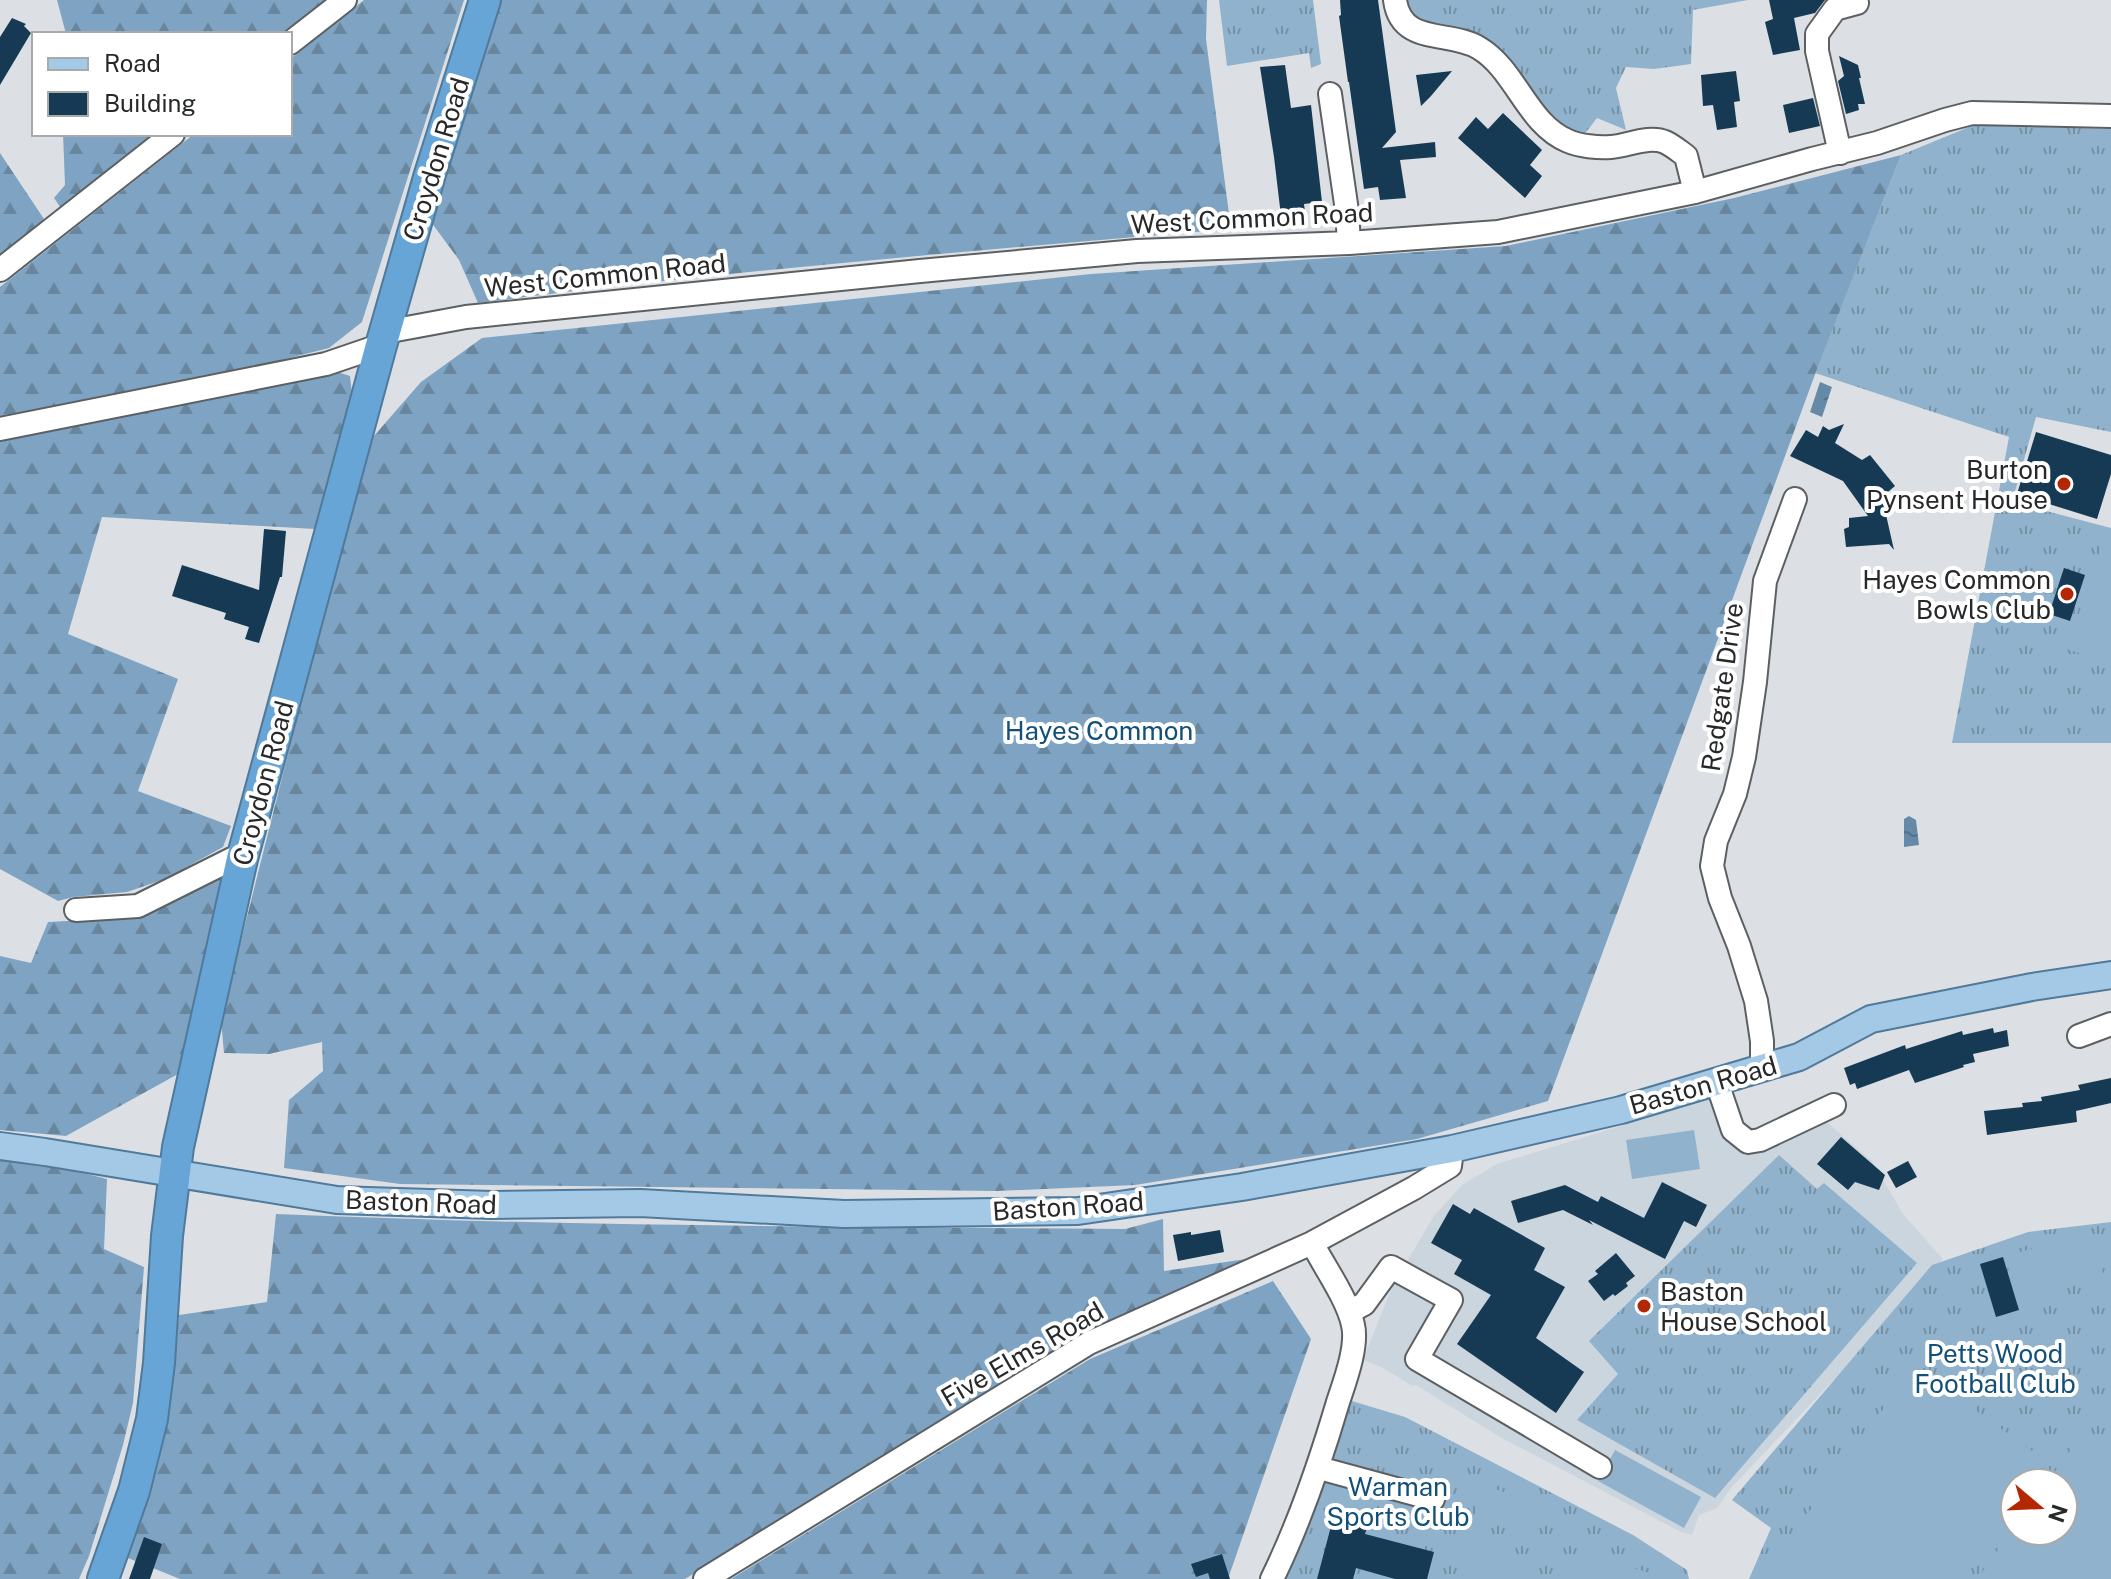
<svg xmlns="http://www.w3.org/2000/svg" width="2111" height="1579" font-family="'Public Sans',sans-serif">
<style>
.built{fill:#cbd5de}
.grass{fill:url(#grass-tufts);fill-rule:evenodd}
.forest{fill:url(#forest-firs)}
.garden{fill:#90b2cd}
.water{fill:url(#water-ripples)}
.building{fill:#173a54}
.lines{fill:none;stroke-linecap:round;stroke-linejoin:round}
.minor-casing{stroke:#5c6063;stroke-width:26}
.major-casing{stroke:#50799a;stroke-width:30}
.highway-casing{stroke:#50799a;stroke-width:34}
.minor{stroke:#fff;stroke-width:22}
.major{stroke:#a4c9e7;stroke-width:26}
.highway{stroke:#67a5d7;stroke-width:30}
.poi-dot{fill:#b32704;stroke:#fff;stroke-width:3}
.labels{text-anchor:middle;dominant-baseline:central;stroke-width:8;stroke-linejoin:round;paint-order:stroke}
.street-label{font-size:26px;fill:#262829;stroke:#fff}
.poi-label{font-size:26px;fill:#262829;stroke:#fff;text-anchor:end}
.park-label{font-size:26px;fill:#135079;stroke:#fff}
</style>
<defs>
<pattern id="grass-tufts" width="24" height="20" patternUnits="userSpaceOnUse" patternTransform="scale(2)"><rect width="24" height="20" fill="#90b2cd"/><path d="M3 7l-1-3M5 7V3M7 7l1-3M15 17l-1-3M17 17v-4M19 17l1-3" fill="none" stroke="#7591a6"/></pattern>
<pattern id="forest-firs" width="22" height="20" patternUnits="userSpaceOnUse" patternTransform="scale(2)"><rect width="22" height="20" fill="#7fa4c3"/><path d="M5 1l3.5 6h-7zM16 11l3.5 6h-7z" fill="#68869e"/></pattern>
<pattern id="water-ripples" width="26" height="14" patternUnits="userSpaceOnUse" patternTransform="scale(2)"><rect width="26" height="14" fill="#658aa7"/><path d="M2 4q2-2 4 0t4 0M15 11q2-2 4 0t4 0" fill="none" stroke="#537188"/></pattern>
</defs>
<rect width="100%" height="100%" fill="#dce0e4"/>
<path class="built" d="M1708,1099L1717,1122L1720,1121L1728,1138L1824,1120L1872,1161L1903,1214L1943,1259L1934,1269L1936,1272L1731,1488L1717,1508L1699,1515L1692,1535L1681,1532L1500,1437L1416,1385L1413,1386L1381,1367L1363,1360L1393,1285L1434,1216L1462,1185L1497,1164Z"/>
<path class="grass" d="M1219,0H1313L1321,64L1311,68L1309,53L1227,66Z
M1406,0H1748L1693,10L1691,64L1654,69L1626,67L1616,88L1626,130L1597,118L1581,139L1563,132L1533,98L1515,67L1489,41L1477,35L1437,27L1420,22L1408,7Z
M1974,125L2111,129V432L2036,417L2012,502L2111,528V743H1952L2009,437L1815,373L1901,155Z
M1779,1155L1817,1189L1824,1183L1917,1263L1715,1498L1577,1420L1618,1374L1589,1341Z
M2111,1222V1579H1749L1771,1528L1732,1500L1932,1265L2028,1232ZM2015,1483H2063V1531H2015Z
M1342,1398L1405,1417L1633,1535L1687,1570L1689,1579H1284L1302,1543Z"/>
<path class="forest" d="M57,0H328L285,34H66Z
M364,0H464L362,322L329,348L234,372L0,416V287L194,134H290V59Z
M500,0H1207L1206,39L1231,229C979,250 728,271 478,303L459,260L431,222L450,151Z
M63,134H158L63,211L54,198L65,185Z
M0,153L46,222L0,258Z
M1901,155L1817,369L1548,1101L1417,1139L1135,1185L997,1191L400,1184L284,1168L289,1100L323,1071L322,1042L269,1054L224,1053L221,1020L330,587L373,437L421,382L482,338L1091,274L1506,246L1734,198Z
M328,369L350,376L352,394L315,529L102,517L68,634L178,679L138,791L231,826L223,847L165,879L127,892L73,897L58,901L0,869V442Z
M225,876L178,1074L66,1136L0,1130V956L31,963L48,922L141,917Z
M0,1160L59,1167L107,1179L104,1249L144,1267L133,1403L123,1445L89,1556L79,1579H0Z
M276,1214C559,1226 842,1227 1125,1229L1163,1219L1164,1271L1253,1258L1054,1350L685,1579H180L118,1554L169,1401L179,1315L267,1302Z
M1273,1281L1311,1339L1229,1576L1222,1579H731L1090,1359Z"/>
<path class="garden" d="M2101,547L2111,550V664L2067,649Z
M1694,1130L1700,1169L1632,1179L1626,1140Z
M2092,1232L2104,1277L2021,1300L2009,1255Z
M1914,1366L2046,1461L2030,1483H2015V1505L1964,1579H1771L1764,1574Z
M2079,1438L2111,1461V1579H1977L2015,1526V1531H2063V1483H2047Z
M1615,1450L1701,1497L1684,1528L1598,1481Z
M1486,1486L1547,1507L1537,1537L1475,1515Z
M1467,1536L1528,1558L1520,1579H1495L1457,1565Z
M1588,1553L1649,1573L1647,1579H1580Z"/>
<path class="water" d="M1820,382L1832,387L1822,417L1810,412Z
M1909,816L1916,820L1919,845L1904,847V819Z"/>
<path class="building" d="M1340,0H1378L1396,132L1382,148L1435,142L1436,157L1400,160L1406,198L1380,200L1378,187L1364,189L1349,82H1348L1339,16L1341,15Z
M1769,0H1825L1815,13L1794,18L1800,50L1773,55L1765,22L1773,19Z
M12,18L26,24L24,26L31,33L0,85V37Z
M1839,56L1858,65L1861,78H1859L1865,104H1858L1859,110L1846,114L1838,81L1844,76Z
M1285,65L1291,108L1311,105L1322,202L1304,204L1305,212L1281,216L1274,157L1260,67Z
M1452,71L1431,96L1421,106L1416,75Z
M1736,71L1740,101L1734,102L1737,127L1717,130L1713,105L1703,106L1701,75Z
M1813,98L1820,126L1789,133L1783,105Z
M1503,113L1542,150L1530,165L1542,176L1525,198L1458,138L1476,117L1488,129Z
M1844,424L1835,443L1862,460L1870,455L1895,486L1882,497L1894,550L1889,544L1846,547L1844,529L1849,527V518L1868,516L1843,481L1790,456L1806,430L1818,437L1823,426L1829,430Z
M2036,432L2111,455V474L2097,519L2017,494Z
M264,529L286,531L282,577H280L259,643L245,639L249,627L224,619L226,613L172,596L182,565L259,590Z
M2064,568L2085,575L2070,621L2049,614Z
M1993,1028L1994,1033L2007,1030L2009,1046L1973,1054L1975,1062L1963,1065L1964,1067L1915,1083L1909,1070L1857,1089L1855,1083L1850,1085L1844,1068L1905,1045L1906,1049L1962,1031L1963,1035Z
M2111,1078V1103L2076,1111L2077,1122L1987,1135L1984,1111L2023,1107L2022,1103L2042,1101L2041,1097L2080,1090L2078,1085Z
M1841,1137L1885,1175L1879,1190L1855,1182L1848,1190L1817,1164Z
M1908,1161L1917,1177L1896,1188L1887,1172Z
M1662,1182L1707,1205L1696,1227L1684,1221L1665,1259L1589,1220L1593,1225L1563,1210L1518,1223L1511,1201L1565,1185L1598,1202L1601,1196L1644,1218Z
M1453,1204L1470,1214L1474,1208L1545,1248L1534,1270L1565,1287L1536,1338L1584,1372L1556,1413L1457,1344L1491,1295L1454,1274L1462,1260L1431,1243Z
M1220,1230L1224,1252L1178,1261L1173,1235L1191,1232V1235Z
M1616,1253L1635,1276L1626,1283L1628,1286L1615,1296L1613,1294L1604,1301L1588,1281L1598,1274L1595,1271Z
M2003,1257L2019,1310L1996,1317L1980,1264Z
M1334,1515L1368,1524L1365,1534L1434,1552L1427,1579H1395L1356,1568L1353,1579H1317Z
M144,1537L162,1544L150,1579H129Z
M1222,1554L1230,1579H1210L1208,1573L1196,1577L1191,1564Z"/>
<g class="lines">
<g class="minor-casing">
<path id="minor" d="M1395,0C1401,46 1450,30 1479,48C1516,70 1527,124 1568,141C1579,146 1598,148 1611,147C1627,146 1649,135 1665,142C1672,145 1679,151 1686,156L1695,192
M290,43L345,0
M1330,94L1347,211L1349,243
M1840,153L1817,51V34L1835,9L1857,3
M0,270L173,134
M385,332L466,317L920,271L1137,251L1349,243L1498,232L1695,192L1812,159L1877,143L1945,120L1972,113L2111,116
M0,429L326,364L370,349H380
M76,910L138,906L232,859H242
M2079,1036L2111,1024
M1762,1068V1041L1756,1001L1739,946L1720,898L1712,866L1716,841L1735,794L1744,757L1755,682L1765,581L1795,499
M1716,1080L1733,1130L1748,1142L1760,1140L1834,1105
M1349,1312L1364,1304L1391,1267L1451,1300L1417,1359L1600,1467
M1319,1468L1433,1499
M705,1579L1089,1343L1312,1243L1414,1188L1450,1166L1452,1149
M1272,1579C1300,1522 1320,1463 1338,1402C1345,1381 1358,1346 1353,1325C1348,1300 1324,1266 1312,1243"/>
</g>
<g class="major-casing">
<path id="major" d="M0,1146L45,1152L337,1200L492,1205L640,1203L844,1214L1078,1211L1242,1187L1452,1149L1621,1110L1762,1068L1799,1057L1871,1019L2032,987L2111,975"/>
</g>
<g class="highway-casing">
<path id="highway" d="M103,1579L134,1491L152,1419L159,1363L167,1236L178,1147L242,859L380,349L430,174L485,0"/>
</g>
<use href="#minor" class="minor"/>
<use href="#major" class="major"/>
<use href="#highway" class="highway"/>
</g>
<g class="poi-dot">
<circle cx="2064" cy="484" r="8"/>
<circle cx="2067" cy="594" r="8"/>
<circle cx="1644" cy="1306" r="8"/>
</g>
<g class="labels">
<g class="street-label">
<text transform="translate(436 159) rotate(-73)">Croydon Road</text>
<text transform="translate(1252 218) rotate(-3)">West Common Road</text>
<text transform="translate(605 275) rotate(-6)">West Common Road</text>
<text transform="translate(1722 687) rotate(-82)">Redgate Drive</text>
<text transform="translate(263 783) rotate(-75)">Croydon Road</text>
<text transform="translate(1703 1085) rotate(-16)">Baston Road</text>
<text transform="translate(421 1202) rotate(2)">Baston Road</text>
<text transform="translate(1068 1206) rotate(-4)">Baston Road</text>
<text transform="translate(1022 1354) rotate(-30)">Five Elms Road</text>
</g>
<g class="poi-label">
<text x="2048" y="469">Burton<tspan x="2048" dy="30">Pynsent House</tspan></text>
<text x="2051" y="579">Hayes Common<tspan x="2051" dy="30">Bowls Club</tspan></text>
<text x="1660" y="1291" text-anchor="start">Baston<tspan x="1660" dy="30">House School</tspan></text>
</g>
<g class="park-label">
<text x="1099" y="730">Hayes Common</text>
<text x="1995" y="1353">Petts Wood<tspan x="1995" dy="30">Football Club</tspan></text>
<text x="1398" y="1486">Warman<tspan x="1398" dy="30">Sports Club</tspan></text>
</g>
</g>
<rect x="32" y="32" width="260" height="104" fill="#ffffff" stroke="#a8a9a9" stroke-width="2"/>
<rect x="48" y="58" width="40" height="12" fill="#a4c9e7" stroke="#a8a9a9" stroke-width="2"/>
<text x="104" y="72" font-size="24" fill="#262829">Road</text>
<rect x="48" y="92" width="40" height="24" fill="#173a54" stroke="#a8a9a9" stroke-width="2"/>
<text x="104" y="112" font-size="24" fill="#262829">Building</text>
<g transform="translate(2039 1507) rotate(109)"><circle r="38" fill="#ffffff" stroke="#a8a9a9" stroke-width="2"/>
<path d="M0-6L14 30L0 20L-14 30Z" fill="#b32704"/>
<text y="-12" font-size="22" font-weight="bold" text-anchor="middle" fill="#262829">N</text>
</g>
</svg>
